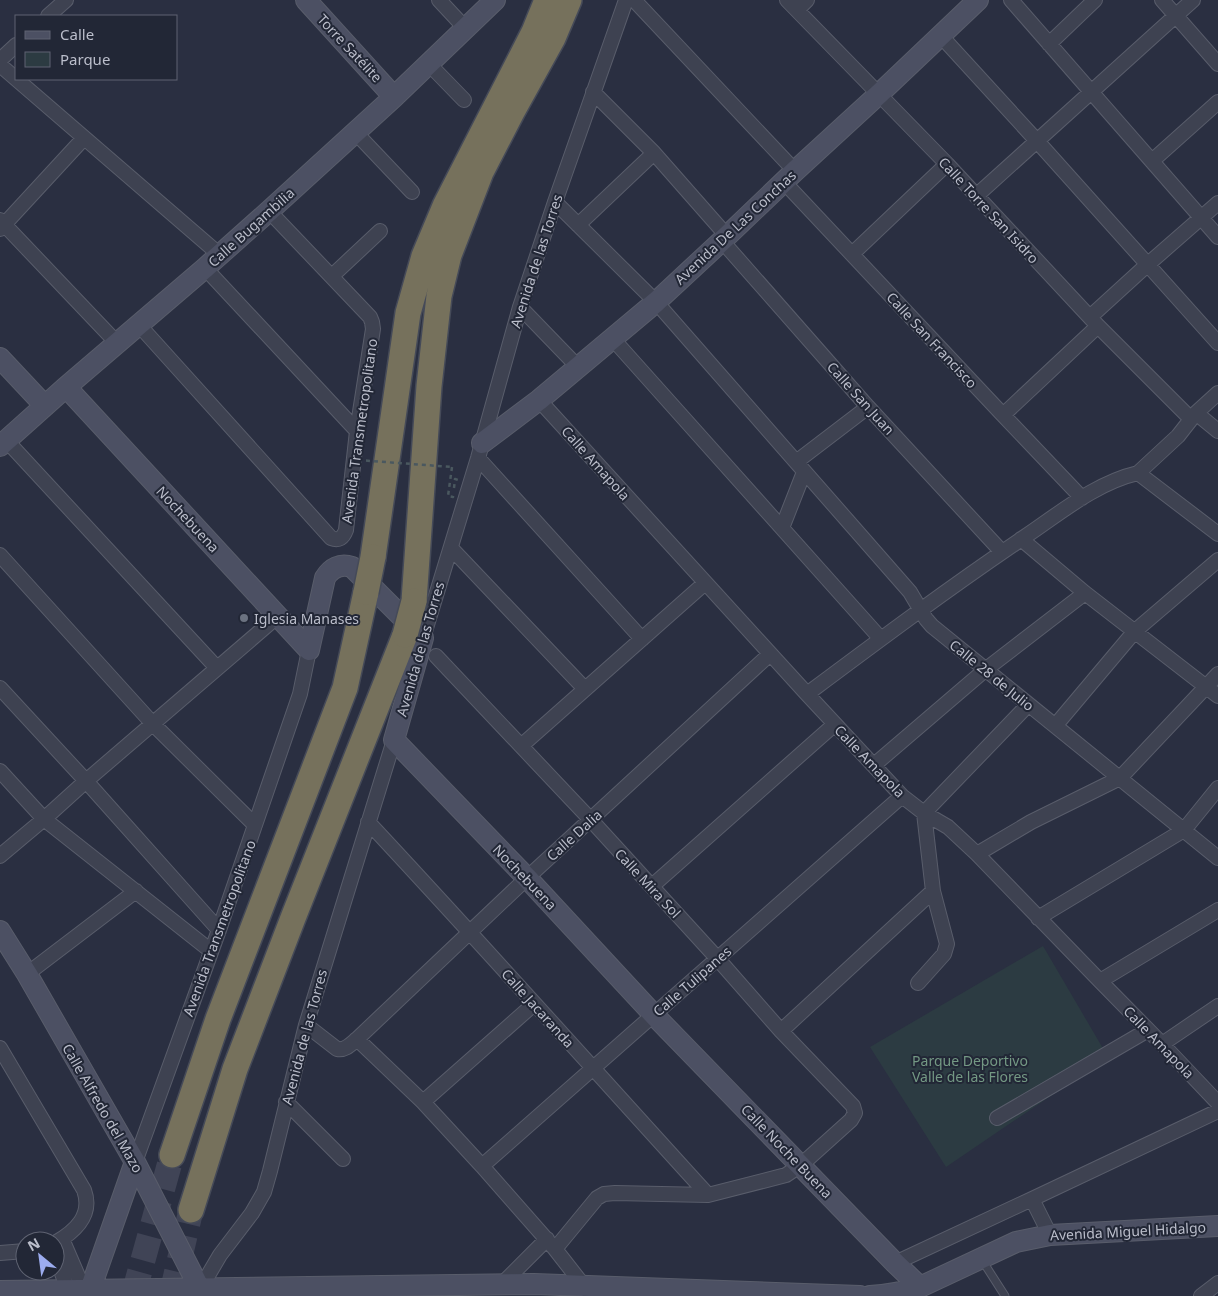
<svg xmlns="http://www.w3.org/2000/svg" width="1218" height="1296" font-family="'Noto Sans',sans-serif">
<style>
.green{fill:#2c3b42}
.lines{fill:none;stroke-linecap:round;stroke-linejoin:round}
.highway-tunnel{stroke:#404456;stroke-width:25;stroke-dasharray:25 12;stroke-linecap:butt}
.lane-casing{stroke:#595d6b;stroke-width:9}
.street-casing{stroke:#595d6b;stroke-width:16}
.secondary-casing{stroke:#595d6b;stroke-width:22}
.highway-casing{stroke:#454a58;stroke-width:28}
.path{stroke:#4a585f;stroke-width:2.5;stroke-dasharray:4 4;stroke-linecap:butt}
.lane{stroke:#3e4251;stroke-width:7}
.street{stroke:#3e4251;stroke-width:14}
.secondary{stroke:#4c5063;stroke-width:20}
.highway{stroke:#76715c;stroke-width:25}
.highway-bridge-casing{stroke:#454a58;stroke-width:28;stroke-linecap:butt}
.path-bridge{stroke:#4a585f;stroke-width:2.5;stroke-dasharray:4 4;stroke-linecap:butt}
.highway-bridge{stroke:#76715c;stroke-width:25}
.worship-dot{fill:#6b7280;stroke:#222736;stroke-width:2}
.labels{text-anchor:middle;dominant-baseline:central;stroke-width:4;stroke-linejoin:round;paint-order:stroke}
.street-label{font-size:14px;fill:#bbbecb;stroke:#222736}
.poi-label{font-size:14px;fill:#bbbecb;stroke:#222736;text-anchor:start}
.park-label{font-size:14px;fill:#749984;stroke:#222736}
</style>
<rect width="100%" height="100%" fill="#2a2f41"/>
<path class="green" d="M1043,946L1108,1057L946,1167L870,1047Z"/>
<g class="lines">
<path class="highway-tunnel" d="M133,1296L172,1155
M171,1296L191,1210"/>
<g class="lane-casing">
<path id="lane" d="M982,1260L1005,1296"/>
</g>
<g class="street-casing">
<path id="street" d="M439,0L466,29
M634,0L795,171
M787,0L947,164L1098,326L1191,419
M1011,0L1218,237
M1162,0L1218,64
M797,10L807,0
M48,16L66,0
M941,36L1037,141L1218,343
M1049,44L1095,0
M0,60L16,45
M429,64L464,100
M0,65L220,255
M593,92L654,153L727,236
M355,132L412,192
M1152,161L1218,102
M784,182L1003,415L1082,498
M976,196L1193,0
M555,202L656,302L910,592L926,619L932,626L1218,858
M0,220L117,343
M578,225L654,153
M0,229L84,138
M722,241L868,407L1002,552
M852,254L947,164
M205,268L357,431
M332,276L380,231
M520,307L578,367
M1090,317L1147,265L1218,203
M139,325L331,538C339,541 343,538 346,530L357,431L373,329L372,322L370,317L269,211
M612,338L881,639
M539,400L807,694L902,796L924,813L948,827L977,854L1100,981L1162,1044L1218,1103
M1196,413L1218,431
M1003,415L1098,326
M6,440L217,668
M478,458L642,639
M796,462L868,407
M1138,473L1178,436L1196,413L1218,393
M782,528L804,472
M1021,539L1085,593L1218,696
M451,548L585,689
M0,555L153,724L255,825
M423,638L478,458L520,307L555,202L626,0
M436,656L591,820L717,958L781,1031L853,1106L855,1113L851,1120L801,1165L786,1175L708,1195L615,1193L604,1194L597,1198L555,1249
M0,688L86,781L219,930
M807,694C878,641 949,588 1023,538C1059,514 1095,483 1138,473L1218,534
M1055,726L1135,631L1218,560
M521,746L705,583
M874,765L985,670L1085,593
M0,771L44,819L211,951
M368,822C483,945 595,1071 708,1195
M977,854L1031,822L1120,778L1218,674
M0,856L44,819L86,781L278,616
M652,886L835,724
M1038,918L1184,830L1218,788
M27,974L136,891
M1100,981L1218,910
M918,983L944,954L947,944L933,891L924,813L1028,705
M306,1025L337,1049C345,1051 351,1044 357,1039L423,1102L482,1166L555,1249L587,1290
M781,1031L933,891
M357,1039L527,878L770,654
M1162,1044L1218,1006
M0,1048L84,1190C93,1215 76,1231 55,1243
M286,1102L343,1159
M423,1102L534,1004
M997,1118L1148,1030
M135,1162L219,930L255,825L300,694L309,650
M482,1166L902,796
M1032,1199L1050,1235
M62,1239L84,1290
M0,1253L25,1251
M55,1254L68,1290
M895,1263L1032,1199L1218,1111
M502,1284L547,1239
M199,1295L200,1289L220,1255L252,1213L264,1192L270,1171L306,1025L394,740
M1201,1296L1218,1283"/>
</g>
<g class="secondary-casing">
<path id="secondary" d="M306,0L394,97
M0,358L45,406
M66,387L309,650
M482,443L539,400L656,302L727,236L795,171L879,94L978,0
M0,446L66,387L205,268L269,211L394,97L495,0
M309,650L325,578C331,568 340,563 352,567L423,638L394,740L527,878L654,1015L895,1263L920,1287
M0,931L27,974L135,1162L200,1289
M90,1290L135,1162
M0,1291L534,1284L860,1296
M870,1296C887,1295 903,1292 920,1287L1016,1242L1050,1235L1218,1226"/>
</g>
<g class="highway-casing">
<path id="highway" d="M373,557L408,313L424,256L445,206L534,32L547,0
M414,601L429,386L439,296L449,255L481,172L512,112L553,38L569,0
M172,1155L218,1019L345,688L366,592
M191,1210L235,1069L293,918L405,635"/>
</g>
<path class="path" d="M452,467L448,496L453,497V496
M454,488L455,479L458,480"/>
<use href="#lane" class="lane"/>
<use href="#street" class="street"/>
<use href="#secondary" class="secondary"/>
<use href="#highway" class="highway"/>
<g class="highway-bridge-casing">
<path id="highway-bridge" d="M366,592L373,557
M405,635L414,601"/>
</g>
<path class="path-bridge" d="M358,460L452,467"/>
<use href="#highway-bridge" class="highway-bridge"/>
</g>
<circle class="worship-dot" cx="244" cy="618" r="5"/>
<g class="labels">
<g class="street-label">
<text transform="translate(350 48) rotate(47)">Torre Satélite</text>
<text transform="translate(989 210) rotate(47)">Calle Torre San Isidro</text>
<text transform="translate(251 227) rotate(-42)">Calle Bugambilia</text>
<text transform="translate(735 227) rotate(-43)">Avenida De Las Conchas</text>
<text transform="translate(536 261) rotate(-72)">Avenida de las Torres</text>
<text transform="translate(932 340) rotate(47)">Calle San Francisco</text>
<text transform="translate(861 398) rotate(48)">Calle San Juan</text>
<text transform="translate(359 431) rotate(-82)">Avenida Transmetropolitano</text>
<text transform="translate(596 463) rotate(48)">Calle Amapola</text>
<text transform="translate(188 519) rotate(47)">Nochebuena</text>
<text transform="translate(420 649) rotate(-74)">Avenida de las Torres</text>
<text transform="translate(992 675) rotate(39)">Calle 28 de Julio</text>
<text transform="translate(870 761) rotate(46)">Calle Amapola</text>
<text transform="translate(574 835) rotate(-42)">Calle Dalia</text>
<text transform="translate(525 877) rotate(46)">Nochebuena</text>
<text transform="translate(648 883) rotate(47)">Calle Mira Sol</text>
<text transform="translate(219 928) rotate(-70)">Avenida Transmetropolitano</text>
<text transform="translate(692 981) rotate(-41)">Calle Tulipanes</text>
<text transform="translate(538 1008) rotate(48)">Calle Jacaranda</text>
<text transform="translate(304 1037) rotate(-75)">Avenida de las Torres</text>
<text transform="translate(1159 1042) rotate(46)">Calle Amapola</text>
<text transform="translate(103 1108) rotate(60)">Calle Alfredo del Mazo</text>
<text transform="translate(787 1151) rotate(46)">Calle Noche Buena</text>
<text transform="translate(1128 1231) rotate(-3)">Avenida Miguel Hidalgo</text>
</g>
<g class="poi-label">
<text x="254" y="618">Iglesia Manases</text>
</g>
<g class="park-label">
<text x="970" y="1060">Parque Deportivo<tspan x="970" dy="16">Valle de las Flores</tspan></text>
</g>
</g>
<rect x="15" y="15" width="162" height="65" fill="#222736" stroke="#5f6372"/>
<rect x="25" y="31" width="25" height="8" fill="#4c5063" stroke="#5f6372"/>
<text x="60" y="40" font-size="15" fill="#bbbecb">Calle</text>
<rect x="25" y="52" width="25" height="15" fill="#2c3b42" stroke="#5f6372"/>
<text x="60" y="65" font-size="15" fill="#bbbecb">Parque</text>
<g transform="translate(40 1256) rotate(331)"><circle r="24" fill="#222736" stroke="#5f6372"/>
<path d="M0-4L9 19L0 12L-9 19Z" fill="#9cacef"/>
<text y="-8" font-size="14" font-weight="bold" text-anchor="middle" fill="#bbbecb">N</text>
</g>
</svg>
